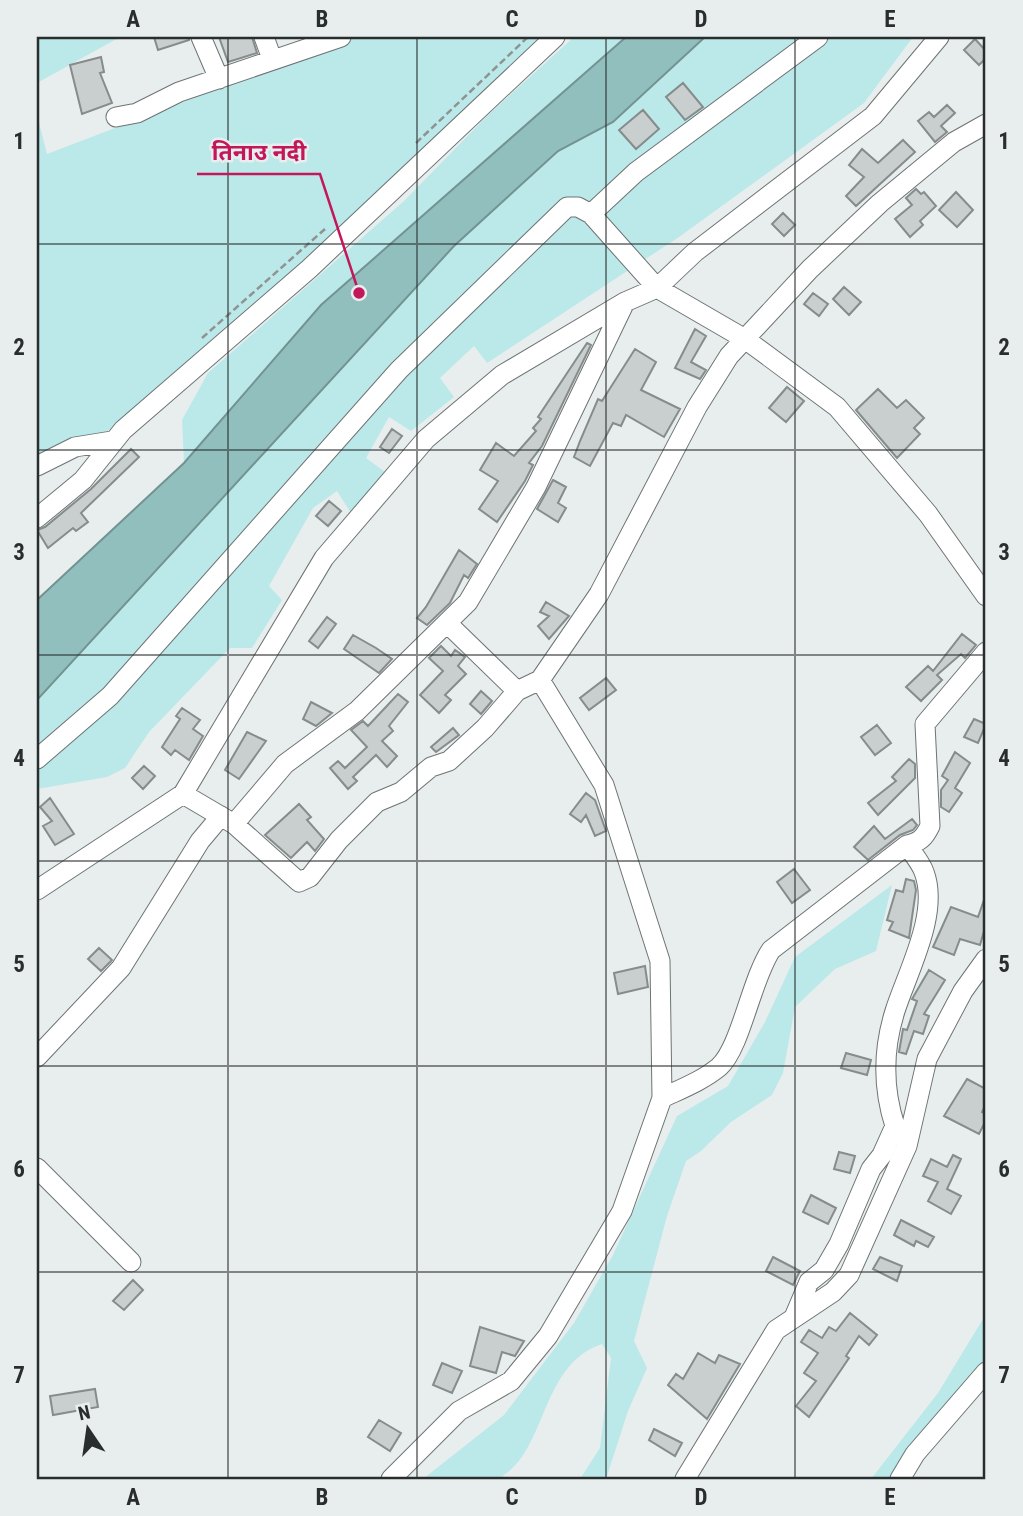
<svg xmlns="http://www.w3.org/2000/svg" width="1023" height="1516" font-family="'Roboto Condensed','Noto Sans Devanagari',sans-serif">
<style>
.green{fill:#bbe8e8}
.water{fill:#91bfbe;stroke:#729392;stroke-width:2}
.building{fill:#c8cfce;stroke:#868b8b;stroke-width:2}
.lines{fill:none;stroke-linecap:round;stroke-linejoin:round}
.minor-casing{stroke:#6e7373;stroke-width:21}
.path{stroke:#8f9393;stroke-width:2.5;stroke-dasharray:7 3.5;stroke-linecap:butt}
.minor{stroke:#fff;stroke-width:19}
.grid{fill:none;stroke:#2a2d2d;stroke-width:2;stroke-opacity:0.55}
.leader{fill:none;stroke:#c2185b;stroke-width:2.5}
.callout-dot{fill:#c2185b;stroke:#e8eeee;stroke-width:2.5}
.callout-label{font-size:23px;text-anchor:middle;font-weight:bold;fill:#c2185b;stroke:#e8eeee;stroke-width:5;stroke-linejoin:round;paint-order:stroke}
.neatline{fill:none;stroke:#2a2d2d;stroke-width:2.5}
.grid-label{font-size:23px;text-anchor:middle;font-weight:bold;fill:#2a2d2d}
</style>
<rect width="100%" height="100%" fill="#e8eeee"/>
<path class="green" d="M37,37H120L37,83Z
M354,37H556L219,358L37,477V115L47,154Z
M574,37H626L321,305L184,463L182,420L208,373L404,201L488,115Z
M705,37H913L864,103L679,237L487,363L474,346L440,378L454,397L411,431L389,417L366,458L385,472L351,513L337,491L313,508L269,586L282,600L252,648H230L149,732L125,768L107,777L37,789V700L454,246L559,151L613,122Z
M892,885L876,951L835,969L795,1007L783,1073L772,1095L731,1122L701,1151L686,1161L667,1216L634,1341L647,1368L628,1411L606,1479H580L600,1448L611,1358L602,1344C539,1365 548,1452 499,1478C487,1484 439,1479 423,1479L504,1415L574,1323L613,1255L677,1116L728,1086L765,1022L795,957Z
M986,1314V1368L893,1479H871L938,1393Z"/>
<path class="water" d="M626,37H705L613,122L558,151L454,246L37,700V600L184,463L321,305Z"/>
<path class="building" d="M154,37H189V40L158,50Z
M219,37H252L257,53L228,62Z
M975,39L986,51V58L979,65L964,50Z
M101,57L104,72L100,73L112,103L82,114L70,65Z
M683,83L703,107L685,120L666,97Z
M947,105L955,113L941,126L947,132L935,142L918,121L929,112L934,117Z
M643,110L659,129L636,149L619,130Z
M903,140L915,152L856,206L846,196L864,177L849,165L862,149L878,163Z
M916,189L921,194L924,192L936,206L920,221L923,225L910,237L895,219L912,205L906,198Z
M956,192L973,210L957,227L939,210Z
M783,213L795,225L784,236L772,224Z
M844,287L861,302L849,315L833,299Z
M813,293L828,304L819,316L804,304Z
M695,329L706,336L691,362L706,370L700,379L675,368Z
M587,343L591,345L542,446L529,463L533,465L525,481L497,522L479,509L498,481L480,470L496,443L514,456L536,431L533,428L541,419L538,417Z
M635,349L656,362L641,390L680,409L664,437L626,415L621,426L613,423L590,466L574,457L580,441L598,399L602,401Z
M787,387L804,401L786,422L769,408Z
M878,389L897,408L906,400L924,418L914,428L920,434L897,458L856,410Z
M392,429L402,436L389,453L380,447Z
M131,449L139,457L81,513L88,522L76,531L73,528L48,548L37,530L45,527L91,489Z
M553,480L566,487L558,503L566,508L558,522L537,509Z
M329,501L341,511L328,526L316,516Z
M459,550L477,564L468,578L464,575L450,603L427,625L417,618L426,607Z
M546,602L569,616L549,639L538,626L549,616L540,612Z
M327,617L336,624L318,648L309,641Z
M962,634L976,645L965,658L961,654L937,675L942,680L921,701L906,687L928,666L933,671Z
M353,635L376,648L392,659L379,673L344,649Z
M441,646L451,656L455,650L465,657L458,666L466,674L445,695L451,700L439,713L420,695L443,671L429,658Z
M606,678L616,690L589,710L580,698Z
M481,691L492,701L481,714L470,704Z
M398,694L408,702L389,726L393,731L382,741L397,756L387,767L376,755L353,777L357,781L348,789L330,768L338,761L345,768L367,747L351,730L363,721L368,726Z
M311,702L332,713L316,726L303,719Z
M182,708L200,720L193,729L203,736L189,760L175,750L171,755L162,747L180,719L176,716Z
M974,719L986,724L978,743L964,737Z
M877,725L891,743L875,755L861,737Z
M453,728L459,735L436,752L431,747Z
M247,732L266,741L239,779L225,770Z
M955,752L970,763L955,788L962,793L949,812L941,807V790L948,780L942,776Z
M909,759L915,764V778L878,815L868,803L896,781L892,777Z
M144,766L155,776L143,789L132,778Z
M586,793L595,800L606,831L595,836L586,815L581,822L570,814Z
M50,798L74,834L55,845L43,826L52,821L40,807Z
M299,804L311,817L307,820L324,839L315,851L307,842L291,858L265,835Z
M912,819L917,825L913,830L900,835L868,860L854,847L874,826L885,839Z
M794,869L810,890L792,903L777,882Z
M906,879L914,881L916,890L909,938L889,930L893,922L887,920L896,890L903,892Z
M985,897L986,924L980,945L960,939L954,955L933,947L951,907L978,917Z
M99,948L112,960L101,971L88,959Z
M645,966L648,987L618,994L614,973Z
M929,970L945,980L924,1014L929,1016L923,1034L914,1031L906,1054L899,1052L903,1029L907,1030L917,1001L912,999Z
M846,1053L871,1060L867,1075L841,1068Z
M967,1079L986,1089V1104L982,1112L986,1114V1120L979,1134L944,1116Z
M839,1152L855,1156L850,1173L834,1169Z
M953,1155L961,1159L947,1189L961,1196L951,1214L928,1201L938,1182L923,1176L931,1159L947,1167Z
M811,1195L836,1208L828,1224L803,1212Z
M901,1220L934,1237L928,1247L916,1241L914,1246L894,1235Z
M773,1257L800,1271L793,1285L766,1271Z
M880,1257L902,1266L897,1281L873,1269Z
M133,1280L143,1290L124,1310L113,1301Z
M850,1313L877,1335L869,1345L859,1336L846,1356L849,1358L809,1417L796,1406L816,1381L804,1373L818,1353L801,1342L809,1330L822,1338L829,1327L836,1331Z
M480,1327L524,1341L515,1356L502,1352L496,1373L470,1366Z
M698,1353L715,1363L719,1355L740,1364L707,1419L668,1385L676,1374L683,1379Z
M442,1363L462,1371L452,1393L433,1385Z
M95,1389L98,1407L53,1415L50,1396Z
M379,1420L401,1433L390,1451L368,1437Z
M654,1429L682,1443L675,1456L649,1440Z"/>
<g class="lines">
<g class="minor-casing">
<path id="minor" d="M201,37L219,79
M264,37L272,59
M116,117L137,113L179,92L341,37
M591,214L636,172L818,37
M37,466L75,447L112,441
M37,518L83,480L123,430L309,269L555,37
M448,624L517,691
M37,759L110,696L399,370L567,207H578L591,214L657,288L745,339L837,407L928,514L986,596
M183,794L234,824L299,882L310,877L339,840L377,802L401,792L431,767L449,761L485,728L517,691L540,680L599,594L697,407L729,356L810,269L880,203L954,142L986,124
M234,824L285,764L357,711L468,602L536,487L625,302
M37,890L183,794L324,558L426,439L502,375L625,302L657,288L695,252L873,116L939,37
M37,1057L121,968L200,841L221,816
M662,1098C681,1089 702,1081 719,1067C741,1047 751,980 771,950L907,845C920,842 924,838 930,826L925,724L986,652
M37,1168L131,1262
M795,1315L809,1282L824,1270L839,1244L871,1169L882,1155L895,1126C883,1089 883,1049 895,1011C907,973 940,913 924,872C921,863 913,854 907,845
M391,1479L459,1411L511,1381L548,1336L622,1211L662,1098L660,961L604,785L540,680
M685,1479L776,1330L833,1292L849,1275L907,1146L927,1059L963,991L986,959
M900,1479L915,1454L986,1372"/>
</g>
<path class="path" d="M416,143L528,37
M202,338L325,229"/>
<use href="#minor" class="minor"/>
</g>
<path class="grid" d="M228,37V1479M417,37V1479M606,37V1479M795,37V1479M37,244H986M37,450H986M37,655H986M37,861H986M37,1066H986M37,1272H986"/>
<path class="leader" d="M359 293L320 174H197"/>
<circle class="callout-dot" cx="359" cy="293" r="7"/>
<g class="callout-label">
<text x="259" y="160">तिनाउ नदी</text>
</g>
<rect width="1023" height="1516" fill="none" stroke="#e8eeee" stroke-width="77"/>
<g transform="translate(88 1429) rotate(347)" stroke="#e8eeee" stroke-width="5" paint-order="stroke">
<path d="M0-5L12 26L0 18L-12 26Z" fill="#2a2d2d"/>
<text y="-10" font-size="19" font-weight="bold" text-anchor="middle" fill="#2a2d2d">N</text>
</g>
<rect x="38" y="38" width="946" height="1440" class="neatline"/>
<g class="grid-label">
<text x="133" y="27">A</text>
<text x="322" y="27">B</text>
<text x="512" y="27">C</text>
<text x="701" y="27">D</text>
<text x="890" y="27">E</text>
<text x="19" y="149">1</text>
<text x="1004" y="149">1</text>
<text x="19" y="355">2</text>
<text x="1004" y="355">2</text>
<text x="19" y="560">3</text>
<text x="1004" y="560">3</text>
<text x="19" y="766">4</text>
<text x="1004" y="766">4</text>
<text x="19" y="972">5</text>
<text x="1004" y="972">5</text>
<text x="19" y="1177">6</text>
<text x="1004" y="1177">6</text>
<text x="19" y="1383">7</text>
<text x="1004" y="1383">7</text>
<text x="133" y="1505">A</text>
<text x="322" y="1505">B</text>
<text x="512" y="1505">C</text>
<text x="701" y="1505">D</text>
<text x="890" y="1505">E</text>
</g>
</svg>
